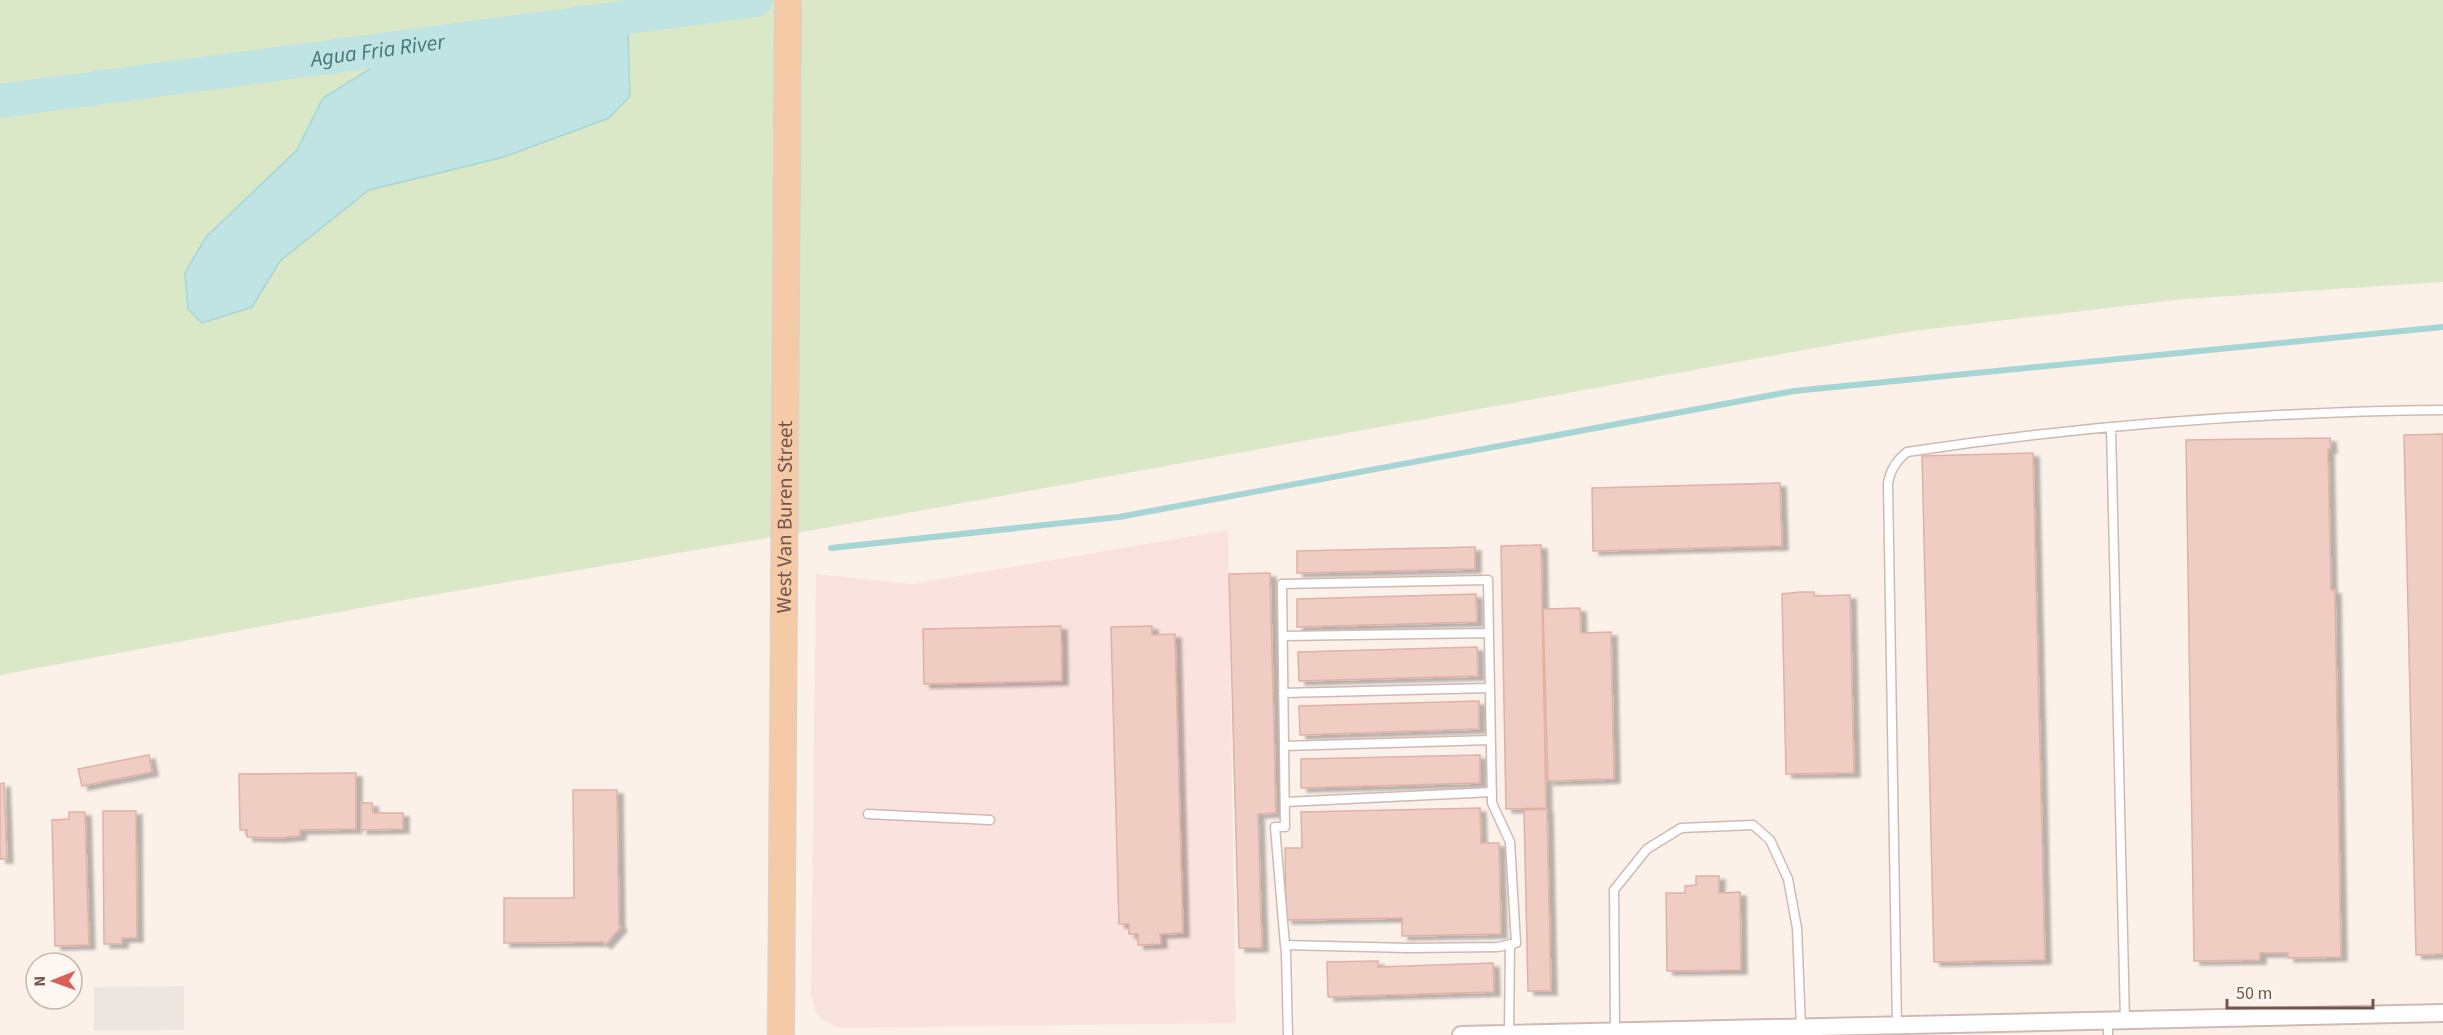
<svg xmlns="http://www.w3.org/2000/svg" width="2443" height="1035" font-family="'Source Sans 3',sans-serif">
<style>
.commercial{fill:#fae2de}
.industrial{fill:#ece5e2}
.green{fill:#dbe8c8}
.water{fill:#bfe4e3;stroke:#a5d5d4;stroke-width:1.5}
.lines{fill:none;stroke-linecap:round;stroke-linejoin:round}
.stream{stroke:#a5d5d4;stroke-width:6}
.river{stroke:#bfe4e3;stroke-width:34}
.building{fill:#efcdc3;stroke:#e0b1a4;stroke-width:1.5;filter:url(#shadow)}
.lane-casing{stroke:#cfbab2;stroke-width:11}
.street-casing{stroke:#cfbab2;stroke-width:20}
.primary-casing{stroke:#d8cfcd;stroke-width:28}
.lane{stroke:#fff;stroke-width:8}
.street{stroke:#fff;stroke-width:16}
.primary{stroke:#f5caa7;stroke-width:26}
.labels{text-anchor:middle;dominant-baseline:central;stroke-width:4.5;stroke-linejoin:round;paint-order:stroke}
.street-label{font-size:21px;fill:#74554e;stroke:#fef6f0}
.water-label{font-size:22px;font-style:italic;fill:#427878;stroke:#fef6f0}
</style>
<defs>
<filter id="shadow"><feDropShadow dx="6" dy="4" stdDeviation="1.5" flood-color="#0004"/></filter>
</defs>
<rect width="100%" height="100%" fill="#fbf1e9"/>
<path class="commercial" d="M1228,530L1236,1023L839,1028L821,1019L816,1012L811,996L816,574L912,584Z"/>
<path class="industrial" d="M184,986V1030L94,1031V987Z"/>
<path class="green" d="M0,0H2443V282L2184,299L1913,331L1837,344L825,528L409,599L0,675Z"/>
<path class="water" d="M607,25L628,32L630,96L609,118L504,157L369,190L280,261L252,307L202,323L188,309L185,273L206,237L297,150L323,98L394,54L429,39Z"/>
<g class="lines">
<path class="stream" d="M831,548L1119,517L1794,391L2443,327"/>
<path class="river" id="s1" d="M0,101L756,0"/>
</g>
<path class="building" d="M2443,434V954L2416,955L2404,435Z
M2330,438L2331,449H2328L2331,590H2335L2341,957L2288,958V953H2260V960L2194,961L2186,440Z
M2033,453L2045,960L1934,962L1922,456Z
M1780,483L1782,546L1593,551L1592,488Z
M1541,545L1546,808L1506,809L1501,546Z
M1475,547V569L1297,573V551Z
M1270,573L1276,813L1258,814L1262,948H1239L1229,574Z
M1800,592H1814V596L1850,595L1854,773L1786,774L1782,594Z
M1476,594L1477,622L1297,627V599Z
M1580,608L1581,633L1611,632L1614,779L1548,781L1543,609Z
M1061,626L1062,681L924,684L923,629Z
M1152,626V635L1175,634L1183,933L1160,934L1161,944L1138,945V934H1129V924H1119L1111,627Z
M1477,647L1478,676L1299,681L1298,652Z
M1479,701V729L1300,735L1299,706Z
M149,755L152,772L82,786L78,769Z
M1480,755V783L1301,788V759Z
M356,773V829L300,830V836L278,838L247,837V830H240L239,774Z
M4,783L7,859H0V784Z
M573,790H617L619,925L621,927L605,945L603,942L504,943V898H574Z
M361,803H372L373,813H403V829L361,830Z
M1480,808L1481,843H1499L1501,934L1402,936V918L1286,920L1285,848H1302L1301,812Z
M1547,809L1551,991H1528L1524,810Z
M103,811H136L137,938H122V944H104Z
M69,812H85L89,945L55,946L52,820L69,819Z
M1696,876H1719V893L1740,892L1741,970L1667,971L1666,893H1685V886L1696,885Z
M1378,961V967L1493,963L1494,992L1328,997L1327,962Z"/>
<g class="lines">
<g class="lane-casing">
<path id="lane" d="M2111,427L2125,1021
M1283,636L1489,633
M1283,693L1490,688
M1284,746L1491,740
M1285,802L1492,792
M868,814L990,820
M1285,945L1408,948L1498,947L1516,943L1510,842L1492,803L1488,580L1282,584L1285,827H1275L1285,945L1286,953L1288,1035
M2108,1022V1035
M1897,1026L1888,483C1891,469 1896,461 1907,452C2084,425 2264,412 2443,410
M1615,1031L1614,890L1647,849L1681,828L1753,825L1770,840L1788,879L1797,928L1801,1028
M1509,1033L1510,944"/>
</g>
<g class="street-casing">
<path id="street" d="M1461,1035L2443,1013"/>
</g>
<g class="primary-casing">
<g id="primary">
<path id="s2" d="M781,1035L788,0"/>
</g>
</g>
<use href="#lane" class="lane"/>
<use href="#street" class="street"/>
<use href="#primary" class="primary"/>
</g>
<g class="labels">
<g class="street-label">
<text stroke="none"><textPath href="#s2" startOffset="518">West Van Buren Street</textPath></text>
</g>
<g class="water-label">
<text stroke="none"><textPath href="#s1" startOffset="381">Agua Fria River</textPath></text>
</g>
</g>
<g transform="translate(54 981) rotate(269)"><circle r="28" fill="#fef6f0" stroke="#c7b6af" stroke-width="1.5"/>
<path d="M0-4.5L10 22L0 15L-10 22Z" fill="#dc5e57"/>
<text y="-9" font-size="16" font-weight="bold" text-anchor="middle" fill="#74554e">N</text>
</g>
<path d="M2227 999v9h146v-9" fill="none" stroke="#74554e" stroke-width="3"/>
<text x="2236" y="999" font-size="18" fill="#74554e" stroke="#fef6f0" stroke-width="4.5" paint-order="stroke">50 m</text>
</svg>
